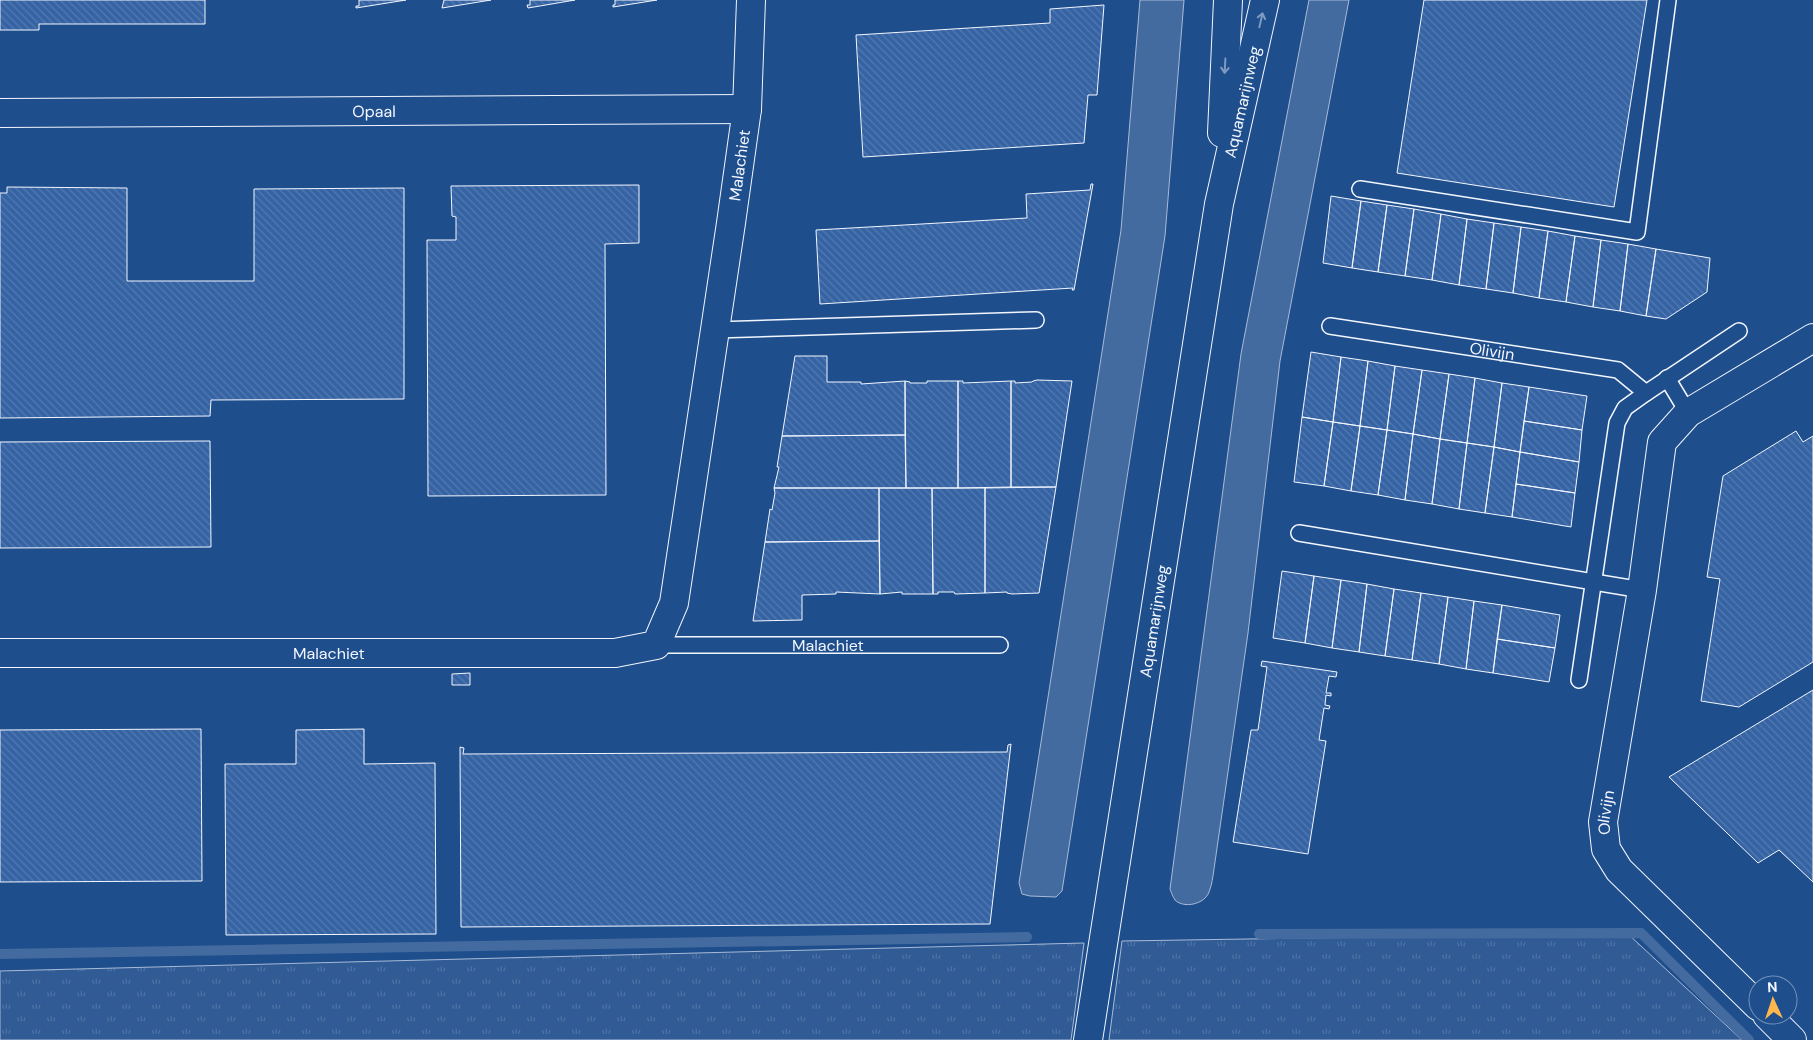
<svg xmlns="http://www.w3.org/2000/svg" width="1813" height="1040" font-family="'DM Sans',sans-serif">
<style>
.grass{fill:url(#grass-tufts);stroke:#a8bbd7}
.water{fill:#446ba0;stroke:#a8bbd7}
.lines{fill:none;stroke-linecap:round;stroke-linejoin:round}
.stream{stroke:#446ba0;stroke-width:10}
.building{fill:url(#building-back-hatch);stroke:#f2f6ff}
.lane-casing{stroke:#f2f6ff;stroke-width:18}
.street-casing{stroke:#f2f6ff;stroke-width:30}
.secondary-casing{stroke:#f2f6ff;stroke-width:30}
.lane{stroke:#1f4e8c;stroke-width:15}
.street{stroke:#1f4e8c;stroke-width:28}
.secondary{stroke:#1f4e8c;stroke-width:28}
.oneway{stroke:#7e9ac0}
.labels{text-anchor:middle;dominant-baseline:central;stroke-width:4;stroke-linejoin:round;paint-order:stroke}
.street-label{font-size:16px;fill:#f2f6ff;stroke:#1f4e8c}
</style>
<defs>
<pattern id="grass-tufts" width="24" height="20" patternUnits="userSpaceOnUse" patternTransform="scale(1.25)"><rect width="24" height="20" fill="#305b95"/><path d="M3 7l-1-3M5 7V3M7 7l1-3M15 17l-1-3M17 17v-4M19 17l1-3" fill="none" stroke="#4e73a5"/></pattern>
<pattern id="building-back-hatch" width="6" height="6" patternUnits="userSpaceOnUse" patternTransform="scale(1.25)"><rect width="6" height="6" fill="#3563a3"/><path d="M-1 5l2 2M0 0l6 6M5-1l2 2" fill="none" stroke="#537ab1"/></pattern>
</defs>
<rect width="100%" height="100%" fill="#1f4e8c"/>
<path class="grass" d="M1627,933L1742,1040H1109L1122,941Z
M1084,943L1071,1040H0V971Z"/>
<path class="water" d="M1140,0H1184L1165,236L1062,891L1056,897L1030,896L1022,894L1019,883L1121,230Z
M1309,0H1349L1280,361L1248,633L1214,869C1213,876 1212,885 1209,892C1205,904 1184,909 1175,900C1173,897 1171,892 1170,889L1241,354Z"/>
<g class="lines">
<path class="stream" d="M1259,934L1641,933L1749,1040
M0,954L1027,937"/>
</g>
<path class="building" d="M0,0H205V24H39V30H0Z
M359,0H406L356,8V6H359Z
M444,0H491L442,8Z
M530,0H575L528,8L527,5H530Z
M615,0H657L613,7V5H615Z
M1424,0H1647L1614,207L1397,173Z
M1104,5L1097,95H1088L1084,143L863,157L856,35L1050,23V9Z
M1091,184H1093L1074,290H1072L1073,288L820,304L816,230L1027,218L1026,194L1090,190Z
M639,185V243L605,244L606,495L428,496L427,240H456V217L452,216L451,186Z
M7,187L127,188V281H254V189L404,188V399L211,400L210,416L0,418V193H7Z
M1331,196L1361,201L1352,268L1323,263Z
M1361,201L1387,205L1378,272L1352,268Z
M1387,205L1414,209L1405,276L1378,272Z
M1414,209L1441,214L1432,280L1405,276Z
M1441,214L1467,219L1459,285L1432,280Z
M1467,219L1494,223L1486,289L1459,285Z
M1494,223L1521,227L1513,293L1486,289Z
M1521,227L1548,231L1539,298L1513,293Z
M1548,231L1575,236L1566,302L1539,298Z
M1575,236L1601,240L1593,307L1566,302Z
M1601,240L1628,244L1620,311L1593,307Z
M1628,244L1656,249L1646,316L1620,311Z
M1656,249L1710,258L1707,292L1666,319L1646,316Z
M1311,352L1341,357L1333,422L1302,417Z
M795,356H827V382H861V384L905,381V435L782,436Z
M1341,357L1368,361L1360,426L1333,422Z
M1368,361L1395,366L1387,430L1360,426Z
M1395,366L1422,370L1413,434L1387,430Z
M1422,370L1449,374L1440,439L1413,434Z
M1449,374L1475,378L1467,443L1440,439Z
M1475,378L1502,383L1494,447L1467,443Z
M1037,380L1072,381L1056,487H1011V381H1015V383L1032,382L1033,381Z
M905,381L910,382V383H927V381H958V488H906Z
M958,381H963V383L1011,381V487L958,488Z
M1502,383L1529,387L1520,452L1494,447Z
M1529,387L1587,396L1582,430L1524,421Z
M1302,417L1333,422L1324,486L1294,482Z
M1524,421L1582,430L1579,462L1520,452Z
M1333,422L1360,426L1351,491L1324,486Z
M1360,426L1387,430L1378,495L1351,491Z
M1387,430L1413,434L1405,500L1378,495Z
M1796,431L1803,442L1813,436V662L1739,707L1701,701L1720,579L1707,577L1723,476Z
M1413,434L1440,439L1432,504L1405,500Z
M905,435L906,488H774L779,467H777L782,436Z
M1440,439L1467,443L1459,509L1432,504Z
M210,441L211,547L0,548V442Z
M1467,443L1494,447L1485,513L1459,509Z
M1494,447L1520,452L1512,517L1485,513Z
M1520,452L1579,462L1575,493L1516,484Z
M1516,484L1575,493L1571,527L1512,517Z
M1056,487L1039,593L1012,594L1007,593V592L985,593V488Z
M774,488H879V541L765,542L770,509L772,510L775,493Z
M879,488H932L933,594H902V592L880,594Z
M932,488H985V593L955,594L954,592H938V594H933Z
M879,541L880,594L836,592V594L802,595V620L753,621L765,542Z
M1282,571L1314,576L1305,643L1273,638Z
M1314,576L1341,580L1332,648L1305,643Z
M1341,580L1367,584L1359,652L1332,648Z
M1367,584L1394,589L1385,656L1359,652Z
M1394,589L1421,593L1412,660L1385,656Z
M1421,593L1448,597L1439,664L1412,660Z
M1448,597L1474,601L1466,669L1439,664Z
M1474,601L1502,605L1493,673L1466,669Z
M1502,605L1560,615L1555,648L1497,639Z
M1497,639L1555,648L1549,682L1493,673Z
M1262,661L1337,672L1336,677L1329,676L1326,693H1331V696L1326,695L1325,705L1330,706L1329,709L1324,708L1319,740L1326,741L1308,854L1233,842L1251,730H1258L1267,667L1261,666Z
M470,673V685H452V674Z
M1813,690V882L1779,850L1758,863L1669,777Z
M201,729L202,881L0,882V730Z
M364,729V764L435,763L436,934L226,935L225,764H296V730Z
M1011,744L990,924L461,927L460,747L464,748L463,754L1007,752L1008,745Z"/>
<g class="lines">
<g class="lane-casing">
<g id="lane">
<path d="M1360,189L1637,232L1668,0"/>
<path id="s1" d="M1330,326L1618,370L1646,393"/>
<path d="M715,330L1036,320"/>
<path d="M1667,378L1688,413"/>
<path d="M1299,533L1642,590"/>
<path id="s2" d="M656,645H1000"/>
<path d="M1579,680L1617,423L1625,408L1646,393L1739,331"/>
</g>
</g>
<g class="street-casing">
<g id="street">
<path id="s3" d="M0,113L747,109"/>
<path id="s4" d="M0,653H615L656,645L674,603L731,223L747,109L751,0"/>
<path id="s5" d="M1758,1006L1619,870L1606,849L1603,822L1642,590L1662,442L1688,413L1813,338"/>
<path d="M1767,1015L1792,1040"/>
</g>
</g>
<g class="secondary-casing">
<g id="secondary">
<path d="M1222,133L1228,0"/>
<path id="s6" d="M1088,1040L1219,204L1265,0"/>
</g>
</g>
<use href="#lane" class="lane"/>
<use href="#street" class="street"/>
<use href="#secondary" class="secondary"/>
</g>
<defs><path id="oneway-shaft" d="M-6 0H5M1.5-3L5.5 0L1.5 3" fill="none" stroke-width="1.6" stroke-linecap="round" stroke-linejoin="round" transform="scale(1.25)"/></defs>
<g class="oneway">
<use href="#oneway-shaft" transform="translate(1261 20) rotate(-77)"/>
<use href="#oneway-shaft" transform="translate(1225 66) rotate(93)"/>
</g>
<g class="labels">
<g class="street-label">
<text stroke="none"><textPath href="#s6" startOffset="951">Aquamarijnweg</textPath></text>
<text stroke="none"><textPath href="#s3" startOffset="374">Opaal</textPath></text>
<text stroke="none"><textPath href="#s4" startOffset="1145">Malachiet</textPath></text>
<text stroke="none"><textPath href="#s1" startOffset="164">Olivijn</textPath></text>
<text stroke="none"><textPath href="#s6" startOffset="424">Aquamarijnweg</textPath></text>
<text stroke="none"><textPath href="#s2" startOffset="172">Malachiet</textPath></text>
<text stroke="none"><textPath href="#s4" startOffset="329">Malachiet</textPath></text>
<text stroke="none"><textPath href="#s5" startOffset="256">Olivijn</textPath></text>
</g>
</g>
<g transform="translate(1773 1000) rotate(357)"><circle r="24" fill="#1f4e8c" stroke="#7391ba"/>
<path d="M0-4L9 19L0 12L-9 19Z" fill="#ffb74d"/>
<text y="-8" font-size="14" font-weight="bold" text-anchor="middle" fill="#f2f6ff">N</text>
</g>
</svg>
